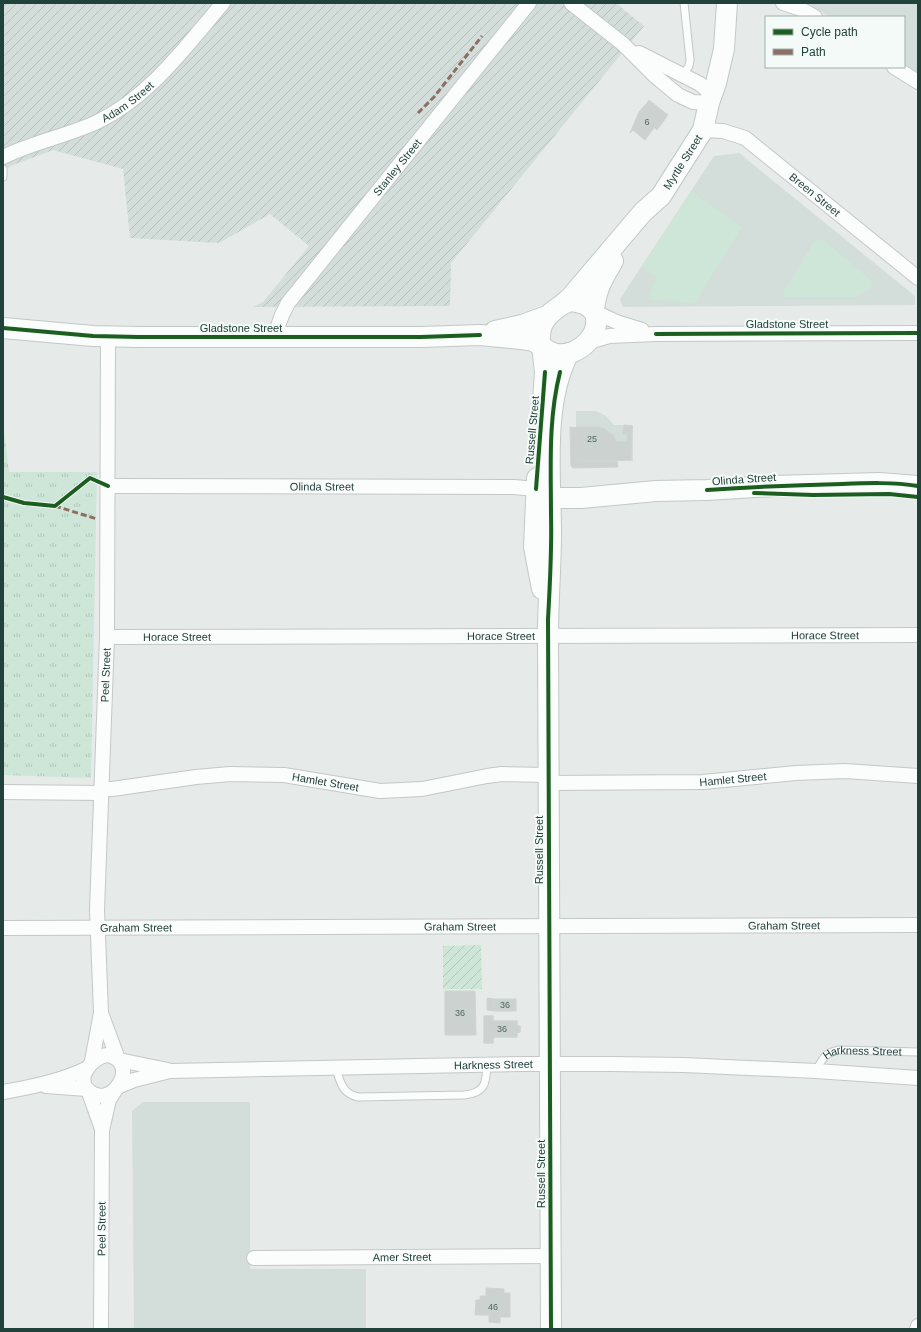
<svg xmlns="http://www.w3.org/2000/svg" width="921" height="1332" font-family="Helvetica,sans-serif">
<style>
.built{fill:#d3ddd9}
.industrial{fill:url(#industrial-furrows)}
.grass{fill:url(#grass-tufts)}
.garden{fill:url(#garden-furrows)}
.pitch{fill:#cee6d7}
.building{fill:#ccd2d0;stroke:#ced4d2}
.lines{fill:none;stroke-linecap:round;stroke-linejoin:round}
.lane-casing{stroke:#c3c8c6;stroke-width:9}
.street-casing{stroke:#c3c8c6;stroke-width:16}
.secondary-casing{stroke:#c1c9c6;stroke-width:22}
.lane{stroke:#fbfcfc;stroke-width:7}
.street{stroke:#fbfcfc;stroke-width:14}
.secondary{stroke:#fbfcfc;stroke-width:20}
.quiet{stroke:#8d6e63;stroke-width:3;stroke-dasharray:6 3;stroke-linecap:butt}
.cycleway-casing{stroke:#f4faf7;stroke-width:6}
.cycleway{stroke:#1b5e20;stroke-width:4}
.labels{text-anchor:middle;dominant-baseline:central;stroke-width:4;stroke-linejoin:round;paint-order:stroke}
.number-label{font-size:9px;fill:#4d6661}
.street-label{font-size:11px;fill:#21413b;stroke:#f4faf7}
</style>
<defs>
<pattern id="industrial-furrows" width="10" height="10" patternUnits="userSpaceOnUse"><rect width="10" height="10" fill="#d3ddd9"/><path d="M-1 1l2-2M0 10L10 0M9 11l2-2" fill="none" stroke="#b5bfbb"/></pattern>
<pattern id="grass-tufts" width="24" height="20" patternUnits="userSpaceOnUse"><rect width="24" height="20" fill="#cee6d7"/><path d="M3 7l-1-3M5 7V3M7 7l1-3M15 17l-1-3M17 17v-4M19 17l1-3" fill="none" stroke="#b1c6b9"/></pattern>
<pattern id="garden-furrows" width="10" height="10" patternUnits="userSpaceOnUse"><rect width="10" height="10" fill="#cee6d7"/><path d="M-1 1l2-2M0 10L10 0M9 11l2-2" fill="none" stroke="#b1c6b9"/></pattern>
</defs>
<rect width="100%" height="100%" fill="#e6ebe9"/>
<path class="built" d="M808,3H918V73L904,64V17H830Z
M739,153L915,296V305L623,307L620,299L714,156Z
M576,411H596L606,416L614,425H633V461H576Z
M143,1102H250V1269H366V1329H134L132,1111Z"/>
<path class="industrial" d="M3,3H616L644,26L451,263L450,306L253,307L263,302L309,246L270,214L219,243L130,238L123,169L53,150L13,165L3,171Z"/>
<path class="grass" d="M3,422L9,472H97L91,778L3,775Z"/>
<path class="garden" d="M481,945L482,989H443V946Z"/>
<path class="pitch" d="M691,191L742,227L695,303L648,300L656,277L642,267Z
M820,239L827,243L873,282L871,288L857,297H783L784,291L814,242Z"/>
<path class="building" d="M649,100L668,115L657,130L654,127L663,116L647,103Z
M647,103L663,116L645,140L633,130L630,133L639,112Z
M624,425L632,426L631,460L579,461L576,459V427H598L603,428L614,436L616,442L627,441V434H623Z
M570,427L577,428L576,459L579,461H617L618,467L573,468L571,466Z
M445,991H475L476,1035H445Z
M487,998L494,999V1011L487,1010Z
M494,999H516V1011H494Z
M484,1016H493V1021H517V1026H520V1032L517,1033V1037H493V1043H484Z
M484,1016H493V1021H517V1026H520V1032L517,1033V1037H493V1043H484Z
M486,1288L504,1289V1293H510V1317H500V1323L489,1322V1315H475L476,1300H480V1296H486Z"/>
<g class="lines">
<g class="lane-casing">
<g id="lane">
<path d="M682,76L689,66L690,60L684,3"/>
<path d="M3,169V177"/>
<path d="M335,1067C341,1082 341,1093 358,1097L464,1095C485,1093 486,1084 487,1065"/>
<path id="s1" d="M816,1071C823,1058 824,1053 839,1050L918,1052"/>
</g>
</g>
<g class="street-casing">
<g id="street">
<path d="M571,3L623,44L654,75L678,95L693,102L709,103"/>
<path d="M783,3L801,9L815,17"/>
<path d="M639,53L700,84L712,94"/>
<path d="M894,67L918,82"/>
<path id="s2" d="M703,130L723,131L745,138L918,278"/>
<path id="s3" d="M3,157C33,142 67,136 97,122C150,97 186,46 223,3"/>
<path d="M595,312L619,323L642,330"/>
<path id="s4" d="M274,337L282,315L288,303L529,3"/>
<path d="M586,343L609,336L656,334L918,333"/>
<path id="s5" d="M108,486L514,487L536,489"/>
<path id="s6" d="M107,637L918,635"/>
<path id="s7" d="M548,783L703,782L796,773L845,771L918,776"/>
<path id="s8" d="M102,789H112L196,777L230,774L284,775L380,791L422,789L487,776L502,774L548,775"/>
<path d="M3,792L101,793"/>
<path id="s9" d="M3,928L918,925"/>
<path d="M101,1013L118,1059"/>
<path d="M107,1055C142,1062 112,1111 89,1091C74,1079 92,1057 107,1055Z"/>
<path d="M119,1060L168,1070"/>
<path id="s10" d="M92,1061L101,1013L97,910L107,637L108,337"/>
<path d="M46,1086L87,1089"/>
<path id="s11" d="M117,1087L134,1080L170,1071L523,1064H610L684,1065L816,1071L918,1078"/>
<path d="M88,1090L102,1129"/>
<path d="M3,1092C32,1087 61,1081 88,1068"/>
<path id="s12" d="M254,1258L550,1256"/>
<path id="s13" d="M101,1329L102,1130L109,1100L116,1089"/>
<path d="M917,1329L918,1326"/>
</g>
</g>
<g class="secondary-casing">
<g id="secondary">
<path d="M572,301L585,304L594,311C604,333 579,357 557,354C550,353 545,349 540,345C539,329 542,319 556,309C561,305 566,302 572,301Z"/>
<path id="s14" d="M564,303L570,298L643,212L661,196L703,130L709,103L716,83L724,49L727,3"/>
<path d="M594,311C596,289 602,280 613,261"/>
<path d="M3,328L93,336L138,337H421L480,335L521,339L533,341L540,345"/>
<path d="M495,331L522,325L547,316"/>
<path d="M542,346L545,372L543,402"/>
<path d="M537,478L534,547L542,589"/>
<path d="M536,489L551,498H581L656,491L707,490L774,486L879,483L918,486"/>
<path d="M551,1329L548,636C548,601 551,567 551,533C551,478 542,402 569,353"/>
</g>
</g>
<use href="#lane" class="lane"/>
<use href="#street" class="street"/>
<use href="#secondary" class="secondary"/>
<path class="quiet" d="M418,113L434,97L482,36
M55,506L97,519"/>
<g class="cycleway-casing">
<path id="cycleway" d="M3,328L93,336L138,337H421L480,335
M656,334L918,333
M536,489L545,372
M707,490C752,487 797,485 842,484C867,483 893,482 918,486
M754,493L813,495L889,494L918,497
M3,497L24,503L55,506L90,478L108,486
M551,1329L548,619C550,584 552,550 551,515C551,466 548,420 560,372"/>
</g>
<use href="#cycleway" class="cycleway"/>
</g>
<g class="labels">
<g class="number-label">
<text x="647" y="122">6</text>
<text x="592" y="439">25</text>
<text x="505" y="1005">36</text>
<text x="460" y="1013">36</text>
<text x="502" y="1029">36</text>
<text x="493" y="1307">46</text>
</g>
<g class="street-label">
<text stroke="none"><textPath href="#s3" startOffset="137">Adam Street</textPath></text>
<text stroke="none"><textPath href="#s14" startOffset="185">Myrtle Street</textPath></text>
<text stroke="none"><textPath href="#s4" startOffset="211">Stanley Street</textPath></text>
<text stroke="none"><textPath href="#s2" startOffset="133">Breen Street</textPath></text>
<text x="787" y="324">Gladstone Street</text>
<text x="241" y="328">Gladstone Street</text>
<text transform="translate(532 430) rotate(-85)">Russell Street</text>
<text transform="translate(744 479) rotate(-4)">Olinda Street</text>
<text stroke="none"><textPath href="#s5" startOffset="214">Olinda Street</textPath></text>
<text stroke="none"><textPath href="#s6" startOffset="718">Horace Street</textPath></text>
<text stroke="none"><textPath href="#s6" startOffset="394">Horace Street</textPath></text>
<text stroke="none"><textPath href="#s6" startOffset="70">Horace Street</textPath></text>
<text stroke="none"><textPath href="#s10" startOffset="387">Peel Street</textPath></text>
<text stroke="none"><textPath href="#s7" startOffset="185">Hamlet Street</textPath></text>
<text stroke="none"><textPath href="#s8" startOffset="225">Hamlet Street</textPath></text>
<text transform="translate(539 850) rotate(-90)">Russell Street</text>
<text stroke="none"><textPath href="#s9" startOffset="781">Graham Street</textPath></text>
<text stroke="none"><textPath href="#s9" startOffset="133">Graham Street</textPath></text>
<text stroke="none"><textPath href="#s9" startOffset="457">Graham Street</textPath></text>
<text stroke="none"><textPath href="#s1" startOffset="56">Harkness Street</textPath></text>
<text stroke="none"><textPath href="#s11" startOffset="379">Harkness Street</textPath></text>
<text transform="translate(541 1174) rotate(-90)">Russell Street</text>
<text stroke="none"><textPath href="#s13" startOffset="100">Peel Street</textPath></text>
<text stroke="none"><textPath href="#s12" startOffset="148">Amer Street</textPath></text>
</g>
</g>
<rect width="921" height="1332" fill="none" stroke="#21413b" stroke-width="8"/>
<rect x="765" y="16" width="140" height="52" fill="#f4faf7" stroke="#a0b0ac"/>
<rect x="773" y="29" width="20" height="6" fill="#1b5e20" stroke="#a0b0ac"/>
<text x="801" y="36" font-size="12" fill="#21413b">Cycle path</text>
<rect x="773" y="49" width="20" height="6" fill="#8d6e63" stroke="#a0b0ac"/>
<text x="801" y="56" font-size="12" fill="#21413b">Path</text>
</svg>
